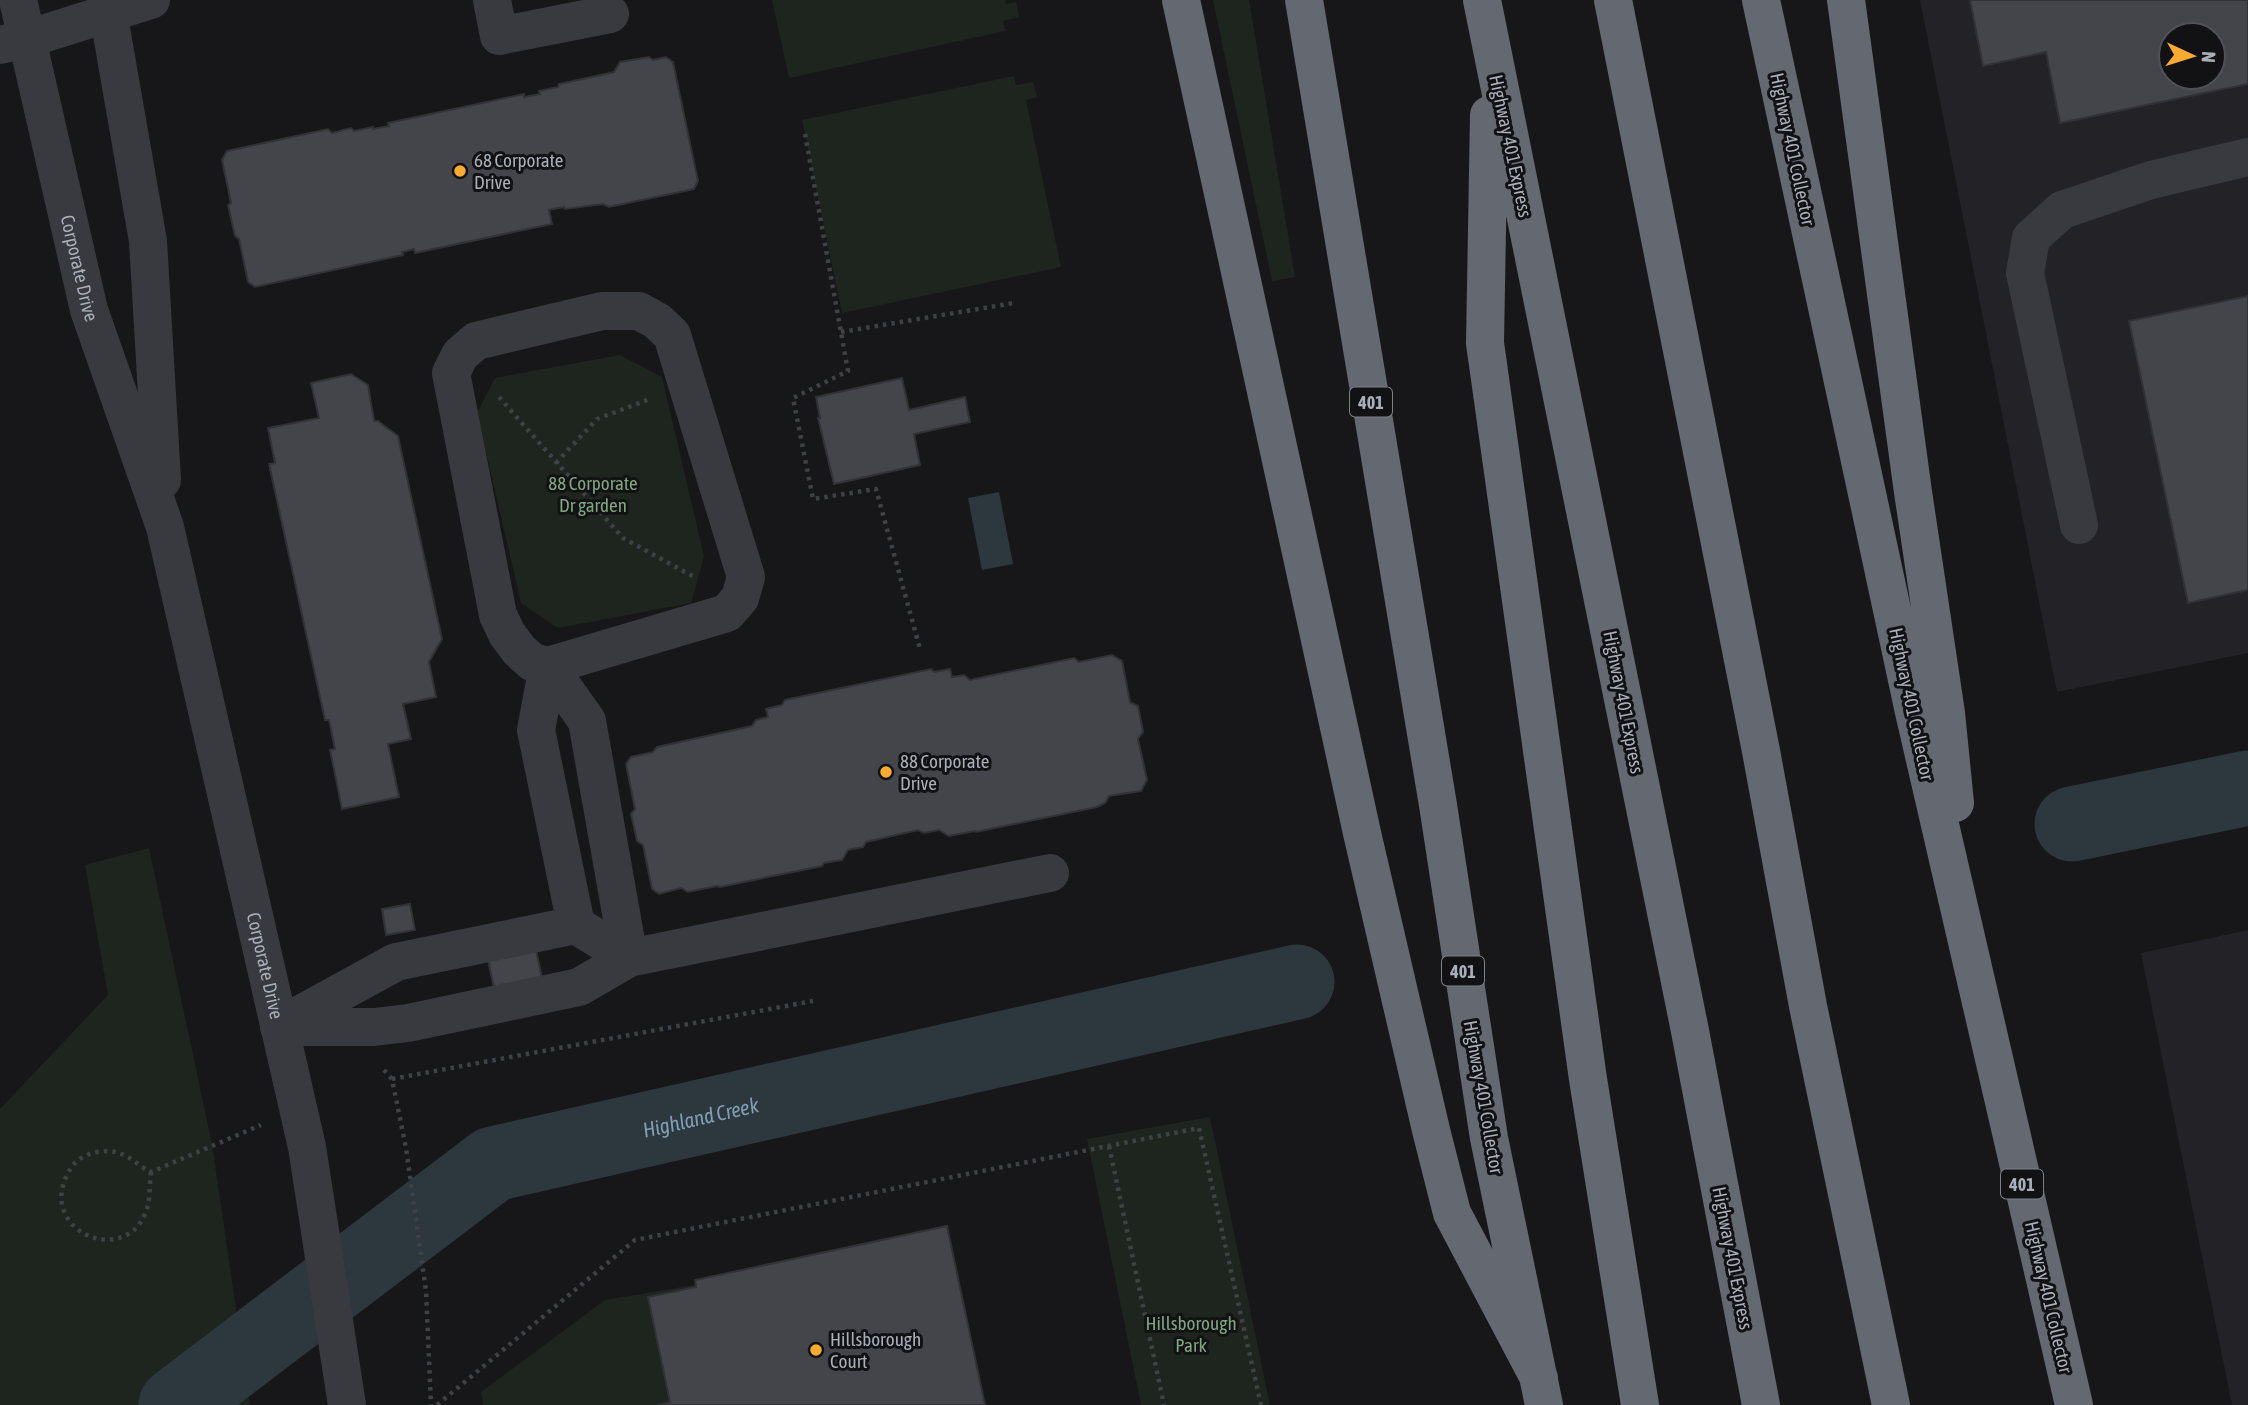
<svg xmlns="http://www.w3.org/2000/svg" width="2248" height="1405" font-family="'Asap Condensed',sans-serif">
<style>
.built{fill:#232327;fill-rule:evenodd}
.green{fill:#1d251e}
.water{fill:#2d373e}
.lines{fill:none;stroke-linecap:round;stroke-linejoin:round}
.river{stroke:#2d373e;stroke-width:75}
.building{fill:#43454a;stroke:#313136;stroke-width:2;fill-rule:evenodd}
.path{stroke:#3e4146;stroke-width:4.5;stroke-dasharray:3.5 5;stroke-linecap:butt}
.minor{stroke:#383a3f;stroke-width:38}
.highway{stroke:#646870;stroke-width:38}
.poi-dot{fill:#f7ab32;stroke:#121215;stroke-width:2.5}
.labels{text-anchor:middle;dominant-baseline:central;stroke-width:6;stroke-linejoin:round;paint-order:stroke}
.shield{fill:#121215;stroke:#7c8088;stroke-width:2}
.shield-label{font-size:18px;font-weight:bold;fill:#a9afba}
.street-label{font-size:19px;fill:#a9afba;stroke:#121215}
.poi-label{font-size:19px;fill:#a9afba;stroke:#121215;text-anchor:start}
.park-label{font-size:19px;fill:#80a580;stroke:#121215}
.water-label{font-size:21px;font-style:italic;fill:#809fb5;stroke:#121215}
</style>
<rect width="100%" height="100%" fill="#17171a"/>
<path class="built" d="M1920,0H2248V653L2057,692ZM2171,35H2213V77H2171Z
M2248,930V1405H2232L2141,953Z"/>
<path class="green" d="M772,0H1005L1006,4L1016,2L1019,17L1003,21L1005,31L789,78Z
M1213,0H1249L1295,277L1272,281Z
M1014,76L1016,85L1033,82L1037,97L1026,100L1061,267L842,313L802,120Z
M620,355L662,377L704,556L691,603L558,628L521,603L477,413L495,378Z
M149,848L212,1144L250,1405H0V1109L108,995L85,865Z
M1210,1117L1270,1405H1141L1087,1139Z
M694,1285L720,1405H483L481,1392L605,1300Z"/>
<path class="water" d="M999,492L1013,564L982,570L968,498Z"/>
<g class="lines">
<g class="river">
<path d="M2072,824L2248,788"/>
<path id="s1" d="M176,1405L493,1164L1297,982"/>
</g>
</g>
<path class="building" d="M1970,0H2248V84L2060,123L2046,52L1983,66ZM2171,35H2213V77H2171Z
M649,57L653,60L666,57L673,62L698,181L694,189L609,207L603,204L565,209L564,207L549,210L552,224L415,253L414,249L402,252L403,255L255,287L248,282L239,239L235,236L228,205L231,203L222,160L227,151L328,129L332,133L351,128L354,131L373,127V129L389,126L388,123L524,94V97L540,94L539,91L558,87L559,84L614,72L620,62Z
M2248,296V590L2188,603L2129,321Z
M351,374L368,385L374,421H378L398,436L442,639L429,662L436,697L403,704L411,739L388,744L399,797L342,809L330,750L335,749L329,720H325L269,464L275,463L268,428L319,418L311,383Z
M902,378L909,410L965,397L970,422L914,434L920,465L834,484L818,418H820L816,397Z
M1112,655L1122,661L1130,702L1138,706L1143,732L1138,739L1147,780L1141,791L1109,796L1105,803L1097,807L976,832L975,831L949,836L939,830L924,833L918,830L866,842L863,847L848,850L842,860L824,863L822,866L720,887L717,886L688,892L681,888L659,894L652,889L643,845L637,841L631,814L635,809L626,764L631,757L653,752L657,747L752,726L756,720L768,717L766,709L782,705L785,700L931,669L934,672L950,669L952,677L964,675L970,680L1074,658L1079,662Z
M410,904L415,930L386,935L382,909Z
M536,950L542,978L494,988L488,960Z
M947,1226L985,1405H658L670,1402L648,1297L696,1287L695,1280Z"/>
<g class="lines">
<path class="path" d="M805,134L848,371L793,398L813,499L876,489L920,649
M841,332L1014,303
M499,397L623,538L696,578
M556,463L597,419L650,399
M384,1070L392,1079L406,1148L426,1291L431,1405
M392,1079L813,1001
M1109,1146L1164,1405
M151,1172C149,1186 151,1202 145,1214C124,1264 46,1234 64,1182C67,1174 71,1166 78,1160C89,1152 106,1149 119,1153C131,1157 140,1167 151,1172L261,1125
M437,1405L635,1240L1199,1128L1261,1405"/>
<g class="minor">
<path id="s2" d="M18,0L89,310L165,527L307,1147L347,1405"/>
<path d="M106,0L148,241L162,480"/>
<path d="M492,0L499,36L610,14"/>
<path d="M0,45L27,39L151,0"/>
<path d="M2079,525L2025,273L2031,238L2062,210L2151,180L2248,157"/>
<path d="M548,666L536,730L576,925"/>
<path d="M281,1025L396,962L576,925L629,958L1050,873"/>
<path d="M279,1027H374L408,1023L579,987L629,958L587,721L548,666L532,662L519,650L507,634L498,615L451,373L460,355L476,341L602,311H639L657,321L672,335L746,577L740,598L727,613L548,666"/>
</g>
<path class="highway" d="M1181,0L1362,833L1431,1130L1452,1213L1539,1378
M1304,0L1438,805L1489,1138L1544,1405
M1482,0L1690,1031L1761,1405
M1613,0L1761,751L1808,1006L1891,1405
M1761,0L1914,712L2074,1405
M1846,0L1913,492L1946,713L1955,803
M1489,115L1485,343L1588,1079L1640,1405"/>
</g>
<g class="poi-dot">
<circle cx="460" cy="171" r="7"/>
<circle cx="886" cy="772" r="7"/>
<circle cx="816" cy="1350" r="7"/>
</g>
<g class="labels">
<g class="shield">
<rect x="1350" y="387.5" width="42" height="29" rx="5"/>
<rect x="1442" y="956.5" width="42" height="29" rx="5"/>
<rect x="2001" y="1169.5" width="42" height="29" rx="5"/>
</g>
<g class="shield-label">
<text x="1371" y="402">401</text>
<text x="1463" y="971">401</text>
<text x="2022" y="1184">401</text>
</g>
<g class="street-label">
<text transform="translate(1511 146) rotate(78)">Highway 401 Express</text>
<text transform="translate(1793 149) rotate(78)">Highway 401 Collector</text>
<text stroke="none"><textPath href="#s2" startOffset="275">Corporate Drive</textPath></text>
<text transform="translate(1624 702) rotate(79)">Highway 401 Express</text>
<text transform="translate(1912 704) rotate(78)">Highway 401 Collector</text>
<text stroke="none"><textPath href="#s2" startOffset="998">Corporate Drive</textPath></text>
<text transform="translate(1484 1097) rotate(80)">Highway 401 Collector</text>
<text transform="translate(1733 1258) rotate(79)">Highway 401 Express</text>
<text transform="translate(2049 1297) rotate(77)">Highway 401 Collector</text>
</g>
<g class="poi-label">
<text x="474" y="160">68 Corporate<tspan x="474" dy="22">Drive</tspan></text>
<text x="900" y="761">88 Corporate<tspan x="900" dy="22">Drive</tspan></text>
<text x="830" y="1339">Hillsborough<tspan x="830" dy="22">Court</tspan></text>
</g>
<g class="park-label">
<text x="593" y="483">88 Corporate<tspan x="593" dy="22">Dr garden</tspan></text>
<text x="1191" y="1323">Hillsborough<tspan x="1191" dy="22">Park</tspan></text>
</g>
<g class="water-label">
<text stroke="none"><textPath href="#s1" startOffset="611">Highland Creek</textPath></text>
</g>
</g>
<g transform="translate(2192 56) rotate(94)"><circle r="33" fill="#121215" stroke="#4e5157" stroke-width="2"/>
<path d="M0-5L12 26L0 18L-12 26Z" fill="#f7ab32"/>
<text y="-10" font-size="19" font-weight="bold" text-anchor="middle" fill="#a9afba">N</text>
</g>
</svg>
